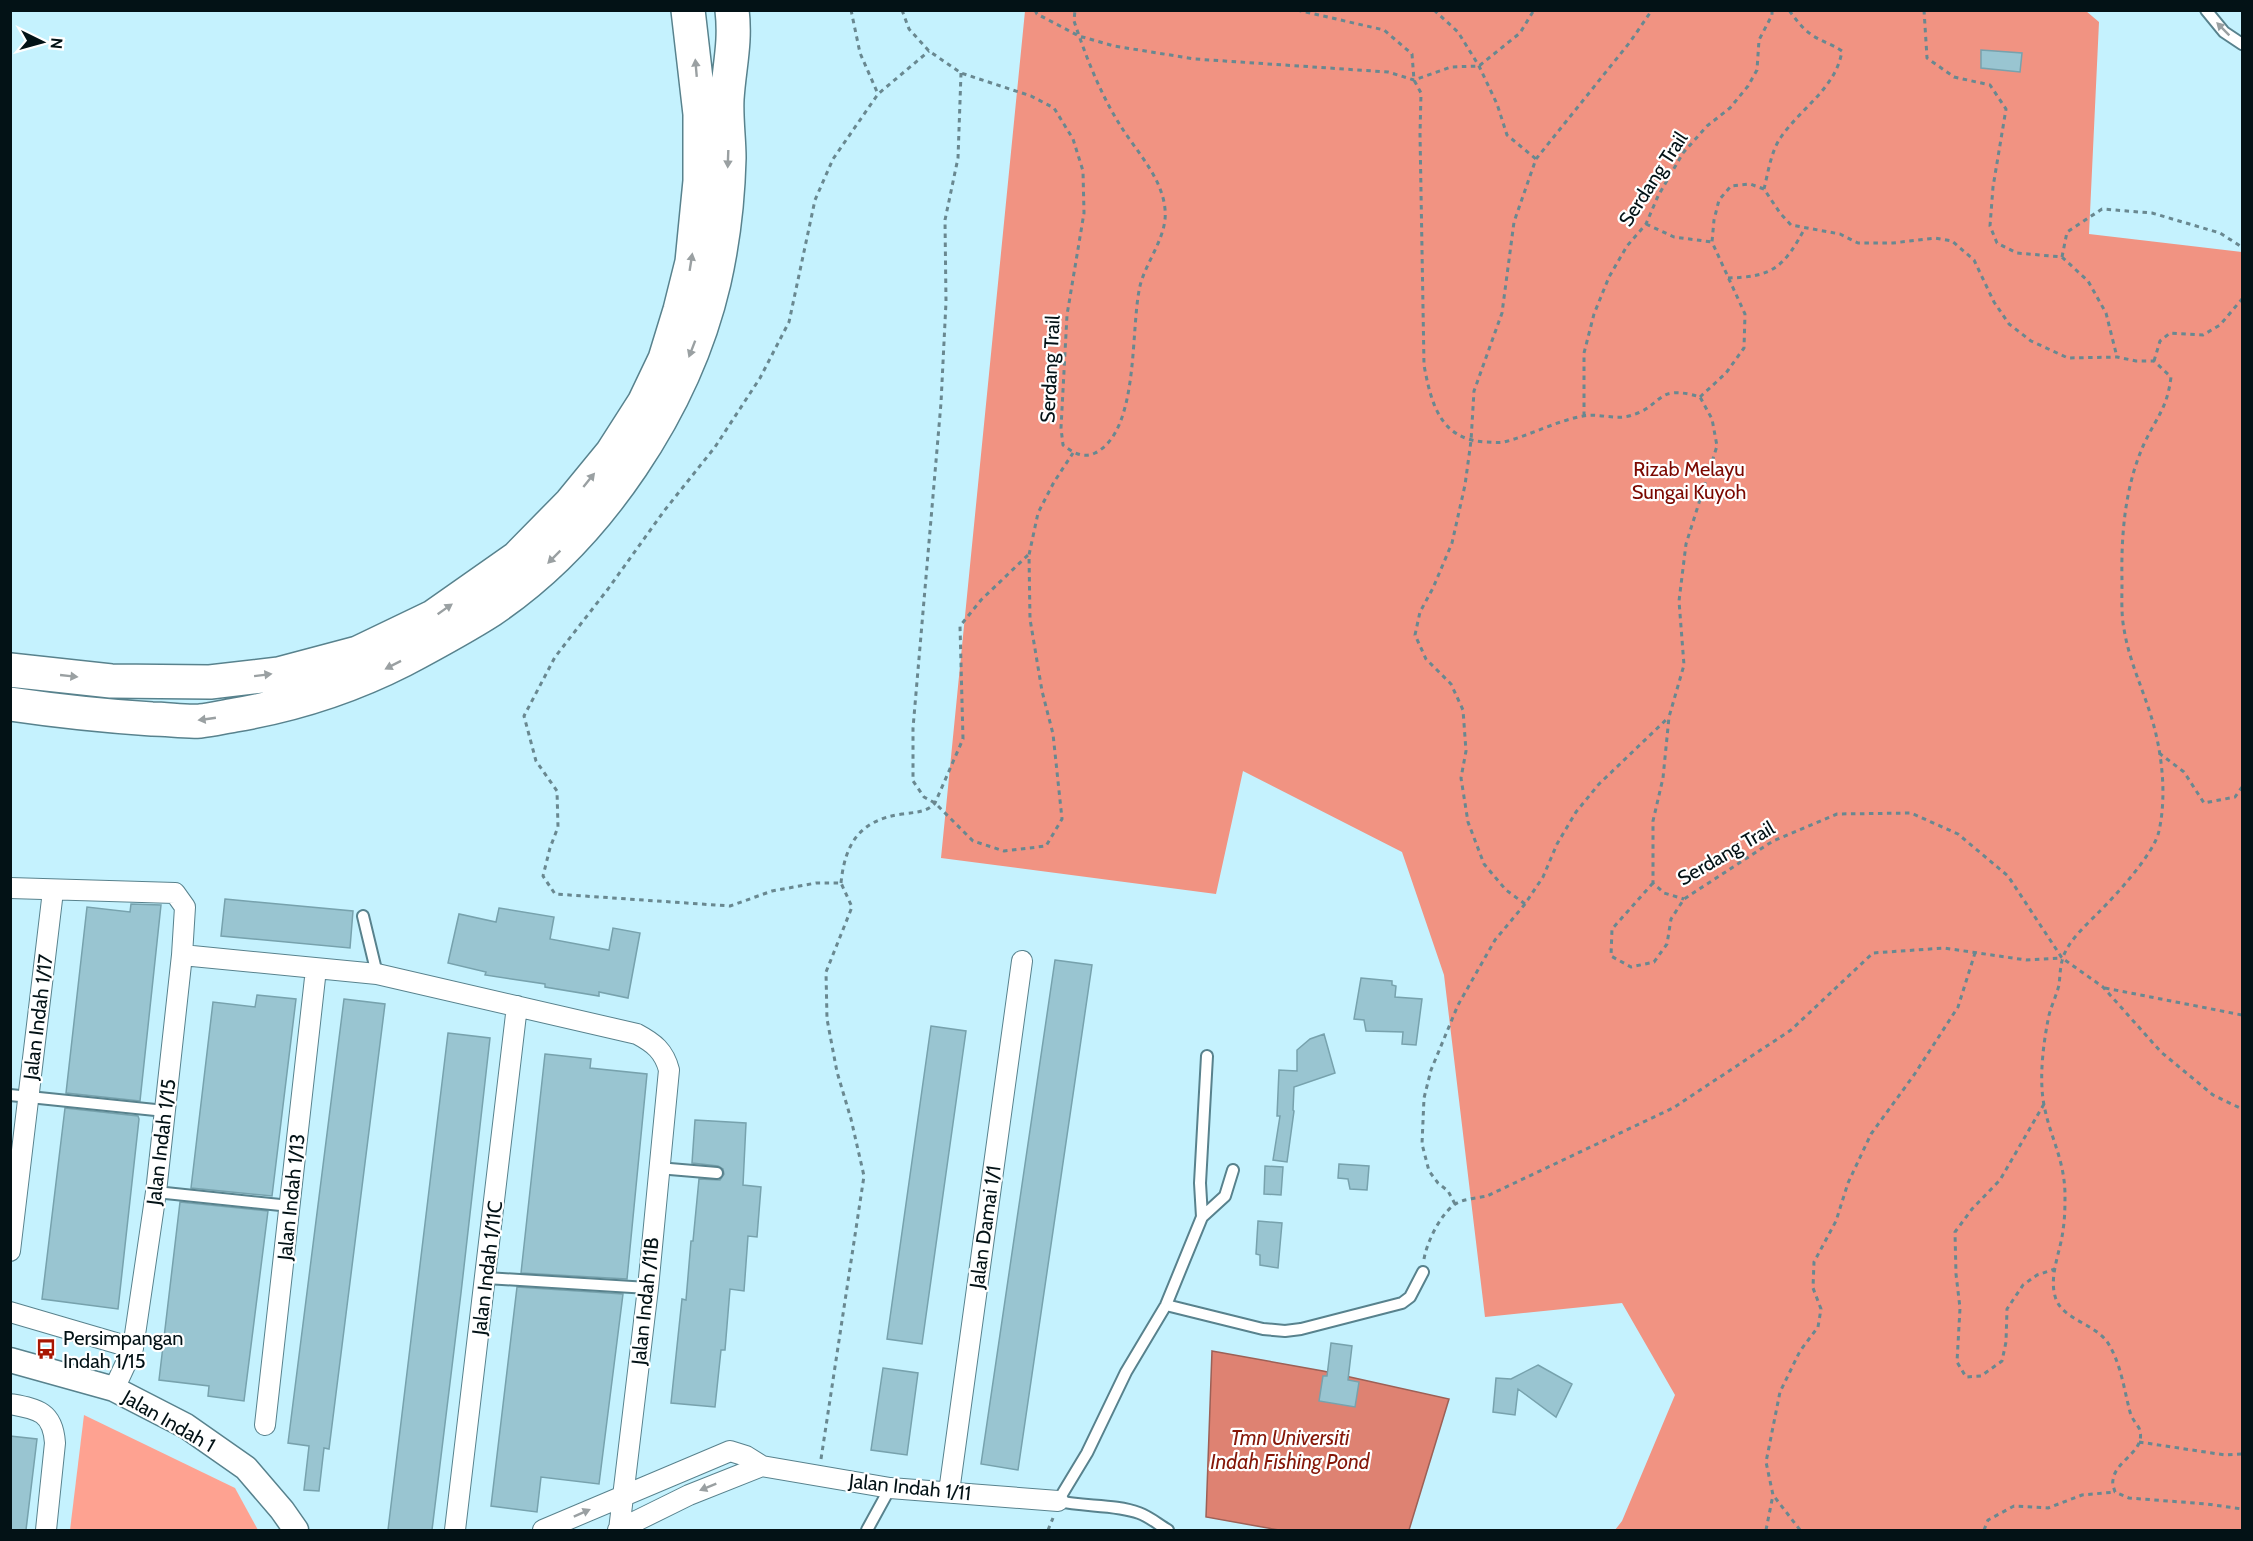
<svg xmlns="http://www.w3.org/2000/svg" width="2253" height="1541" font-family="Cabin,sans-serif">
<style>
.green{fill:#fea291}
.forest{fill:#f19382}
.water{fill:#de8272;stroke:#9c6056;stroke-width:1.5}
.building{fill:#99c5d1;stroke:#77a2ad;stroke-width:1.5}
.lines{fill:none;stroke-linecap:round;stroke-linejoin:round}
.service-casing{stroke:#58828d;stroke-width:14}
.minor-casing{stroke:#58828d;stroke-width:22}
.tertiary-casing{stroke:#58828d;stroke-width:27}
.motorway-casing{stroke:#58828d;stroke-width:36}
.path{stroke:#698890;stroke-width:3;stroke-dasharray:4.5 4.5;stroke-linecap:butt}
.service{stroke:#fff;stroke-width:10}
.minor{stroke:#fff;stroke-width:20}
.tertiary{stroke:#fff;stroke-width:24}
.motorway{stroke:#fff;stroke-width:33}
.oneway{fill:#9aa0a2}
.labels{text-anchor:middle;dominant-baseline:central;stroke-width:4.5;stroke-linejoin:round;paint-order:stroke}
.street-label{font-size:20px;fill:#031216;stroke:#fff}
.park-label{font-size:20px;fill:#7b0800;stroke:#fff}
.poi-label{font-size:20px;fill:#031216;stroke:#fff;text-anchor:start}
.water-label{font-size:21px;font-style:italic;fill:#851709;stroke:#fff}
</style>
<rect width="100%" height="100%" fill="#c5f2fe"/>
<path class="green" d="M84,1415L235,1488L258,1530H70Z"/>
<path class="forest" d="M1025,11H2086L2099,22L2089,234L2242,252V1530H1615L1622,1521L1675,1395L1622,1303L1485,1317L1444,975L1402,852L1243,771L1216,894L941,858Z"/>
<path class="water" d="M1212,1351L1323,1371L1449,1399L1409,1530H1279L1206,1517Z"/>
<path class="building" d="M1981,50L2022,53L2020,72L1981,68Z
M225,899L353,911L350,948L221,936Z
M131,904L161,905L140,1101L66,1093L87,907L130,912Z
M499,908L554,917L550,939L609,950L613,928L640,933L628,998L599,992V996L545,987V984L485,975L486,972L448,963L459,914L496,922Z
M1055,960L1092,965L1018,1470L981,1464Z
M1361,978L1392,981V985L1396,986L1395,997L1422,999L1416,1045L1402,1044L1403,1032L1366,1031L1364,1020L1354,1019Z
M257,995L296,999L272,1196L191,1188L213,1002L255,1007Z
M344,999L385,1004L329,1449L324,1448L319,1491L304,1490L309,1446L288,1443Z
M931,1026L966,1031L922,1344L887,1339Z
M448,1033L490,1038L461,1293L432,1530H388Z
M1324,1034L1335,1073L1294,1087L1293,1110L1294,1111L1287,1162L1273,1160L1280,1116H1277L1279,1070L1297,1071V1050L1310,1039Z
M545,1054L591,1059L590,1068L647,1074L627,1279L521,1273Z
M65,1108L138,1116L139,1119L118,1309L42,1299Z
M695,1120L746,1123L743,1185L761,1187L757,1237L748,1236L744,1291L730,1289L725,1350H721L715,1407L671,1403L682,1299L686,1300L691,1241H693L699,1179L720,1180L724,1174L723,1169L718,1166L692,1163Z
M1339,1164L1369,1166L1367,1190L1350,1189L1348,1179L1338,1178Z
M1265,1166L1283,1167L1281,1195L1264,1194Z
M180,1202L268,1211L244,1401L208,1396L209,1386L159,1380Z
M1258,1221L1282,1223L1278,1268L1260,1265V1255L1256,1254Z
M517,1287L623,1294L599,1484L541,1477L537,1512L491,1506Z
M1331,1343L1352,1346L1348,1380L1359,1382L1355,1407L1319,1401L1323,1376H1327Z
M1538,1365L1572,1384L1556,1417L1518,1389L1515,1415L1493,1412L1496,1378L1511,1379Z
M883,1368L918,1373L907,1455L871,1450Z
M10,1436L37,1439L26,1530H10Z"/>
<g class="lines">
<g class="service-casing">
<path id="service" d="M2206,10L2224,32L2242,44
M363,916L377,974
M10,1095L165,1111
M658,1168L717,1173
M156,1192L290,1206
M1202,1217L1200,1183L1207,1056
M486,1278L648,1288
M1166,1305L1263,1329L1285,1331L1301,1329L1402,1303L1410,1297L1423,1272
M867,1530L890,1488
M1168,1530C1159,1525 1150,1517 1139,1513C1115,1504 1084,1507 1058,1501L1087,1453L1126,1372L1166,1305L1202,1217L1225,1196L1233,1170"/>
</g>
<g class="minor-casing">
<path id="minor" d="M10,888L175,893L185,907L182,955L156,1192L133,1348L114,1389
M182,955L377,974L637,1034C654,1043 664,1051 669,1070L648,1288L619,1530
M10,1251L53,891
M10,1312L133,1348
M10,1404C37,1409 53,1411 55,1443L46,1530
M265,1425L316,969
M949,1492L1022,961
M455,1530L517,1006
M543,1530L730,1451L746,1456L762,1466L890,1488L1058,1501
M618,1530L689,1495L762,1466"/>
</g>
<g class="tertiary-casing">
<path id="tertiary" d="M10,1360L114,1389L186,1426L246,1468L282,1510L296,1530"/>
</g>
<g class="motorway-casing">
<path id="motorway" d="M10,670L111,681L210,682L279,674L358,653L433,617L517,558L571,503L612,453L644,403L665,359L680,310L692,262L700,181V114L688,10
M10,704C58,711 105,716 152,719C168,719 184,722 200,721C211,720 223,717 235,715C294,705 350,687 403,660C433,644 463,628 491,610C598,538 685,407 714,282C723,242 728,200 729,158C729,139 726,119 727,99C729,67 736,43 732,10"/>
</g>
<path class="path" d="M851,10L860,53L878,94
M902,10L909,29L929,51L961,73L1031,96L1054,108L1073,139L1083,171L1084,213L1067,315L1061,428L1063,445C1072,452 1083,459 1095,453C1140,431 1130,329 1140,286C1146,261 1168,236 1165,209C1162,177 1136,151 1120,125C1100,93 1086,57 1074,21L1075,10
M1035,10L1037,14L1079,36L1114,46L1195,59L1388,72L1414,80L1451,67L1479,66L1520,33L1534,10
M1297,10L1384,30L1412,54L1414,80L1421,93L1420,134L1424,365C1431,403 1440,440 1486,442C1492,442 1498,443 1504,442C1531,435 1556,421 1583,416C1598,413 1615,420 1629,416C1664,407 1654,383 1700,397L1712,419L1717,446L1686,544L1679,601L1684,665L1669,717L1663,778L1653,821V883L1664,893L1684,899
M1434,10L1458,32L1479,66L1497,104L1507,135L1536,159
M1924,10L1927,58L1954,77L1990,85L2006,109L1993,187L1990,226L1997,243L2017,253L2062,257L2088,281L2106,313L2117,357
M961,73L958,158L945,220L946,302L941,403L913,728V781L924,797L935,803L973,841L1004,851L1046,846L1062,819L1053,734L1042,691L1030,619L1029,555L1038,513L1054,482L1073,453
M1764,189C1768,173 1771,151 1781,137C1801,108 1836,88 1842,51C1832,44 1822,42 1812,35C1803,29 1796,20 1789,10
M1646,224L1674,237L1712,242
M2062,257L2067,232L2102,209L2152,213L2220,233L2242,247
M1728,278C1773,277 1784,267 1805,228
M2154,361L2160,341L2170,333L2203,335L2220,325L2242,299
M1700,397L1726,373L1744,348L1745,314L1712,242L1714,220L1719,200L1731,186L1750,184L1764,189L1780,213L1791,225L1840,234L1858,243H1893L1935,238L1952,241L1974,260L1994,302L2009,324L2031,341L2068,358L2117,357L2136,361H2154L2171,377C2167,409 2157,416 2144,444C2125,486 2121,534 2122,581C2122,596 2121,614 2124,629C2129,660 2142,687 2151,716C2162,751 2167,795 2159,831C2154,854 2116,895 2098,913C2085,926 2066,943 2062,961C2060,969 2060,977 2059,985C2056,997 2050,1008 2048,1020C2043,1046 2039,1079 2044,1105C2050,1137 2064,1158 2065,1193C2065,1205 2065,1218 2063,1230C2061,1250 2049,1275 2055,1296C2061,1320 2095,1323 2108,1343C2121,1364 2124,1389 2130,1412C2132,1419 2136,1423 2139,1428C2148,1451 2115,1460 2113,1480C2112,1484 2114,1488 2115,1492L2129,1498L2207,1504L2242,1509
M1584,416V353L1594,314L1609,277L1627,246L1646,224L1658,196L1683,153L1707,126L1730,108L1748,86L1757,70L1759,40L1772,15V10
M2159,753L2184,772L2204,803L2235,797L2242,787
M841,883C845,843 860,820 902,814C915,812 926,813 935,803L963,739L960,626L981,600L1028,555
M1653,883L1612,929L1611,956L1631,967L1654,962L1667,944L1671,919L1684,899L1773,841L1837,814L1911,813L1958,834L2008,876L2062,958L2103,987L2161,1052L2213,1095L2242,1109
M1525,904L1506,890L1484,864L1468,822L1461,778L1466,751L1463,710L1451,684L1426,659L1415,635L1420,612L1433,588L1452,543L1465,485L1471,441L1474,391L1502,313L1514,222L1536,159L1630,42L1652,10
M2105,988L2242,1015
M2044,1104L2000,1180L1972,1209L1955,1232L1956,1274L1960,1308L1957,1362L1966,1377L1981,1376L2002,1361L2006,1342L2007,1309L2023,1285L2037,1275L2055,1269
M1455,1204L1448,1191L1438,1183L1429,1171L1422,1144L1424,1098L1431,1070L1458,1005L1495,940L1525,904L1543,877L1557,844L1576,812L1599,784L1669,717
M1424,1259C1427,1242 1440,1215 1454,1205C1461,1199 1478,1198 1487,1196L1673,1108L1791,1030L1873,953L1944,948L2026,960L2062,958
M2139,1442L2225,1455L2242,1454
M821,1459L864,1176L851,1119L837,1072L827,1019L826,972L852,907L841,883H816L772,891L730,906L555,894L543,876L550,848L558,827L557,791L536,761L524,716L555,657L608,589L664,511L715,447L760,378L789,322L815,200L833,159L878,94L929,51
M1048,1530L1053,1518
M1766,1530L1773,1495
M1800,1530L1773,1495L1766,1462L1780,1392L1800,1351L1818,1327L1821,1309L1813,1288L1814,1262L1836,1221L1848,1183L1871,1134L1914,1075L1958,1007L1975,953
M1984,1530L1988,1520L2014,1506L2048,1508L2082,1495L2115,1492"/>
<use href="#service" class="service"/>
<use href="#minor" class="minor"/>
<use href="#tertiary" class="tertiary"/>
<use href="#motorway" class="motorway"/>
</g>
<defs><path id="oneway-solid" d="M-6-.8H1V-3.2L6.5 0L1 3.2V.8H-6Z" transform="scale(1.5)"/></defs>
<g class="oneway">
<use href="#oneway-solid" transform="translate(2223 29) rotate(-135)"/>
<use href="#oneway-solid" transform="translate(696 68) rotate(-95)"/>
<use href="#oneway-solid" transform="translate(728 159) rotate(92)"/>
<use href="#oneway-solid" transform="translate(691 262) rotate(-81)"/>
<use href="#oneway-solid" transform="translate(692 349) rotate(111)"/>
<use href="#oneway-solid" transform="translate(589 480) rotate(-51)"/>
<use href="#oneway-solid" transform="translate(554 557) rotate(135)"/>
<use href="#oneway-solid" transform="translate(445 609) rotate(-35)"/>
<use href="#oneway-solid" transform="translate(393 665) rotate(153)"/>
<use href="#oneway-solid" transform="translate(263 675) rotate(-7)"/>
<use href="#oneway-solid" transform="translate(69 676) rotate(6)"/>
<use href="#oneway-solid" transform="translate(207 719) rotate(172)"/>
<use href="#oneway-solid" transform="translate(708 1487) rotate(158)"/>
<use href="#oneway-solid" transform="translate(582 1513) rotate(-24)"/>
</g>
<defs>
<g id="bus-bare" transform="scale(1.62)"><path d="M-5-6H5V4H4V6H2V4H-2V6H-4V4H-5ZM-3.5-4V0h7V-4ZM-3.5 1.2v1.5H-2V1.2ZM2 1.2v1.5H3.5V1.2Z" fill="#a81703" stroke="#fff" stroke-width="2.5" paint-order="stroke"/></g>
</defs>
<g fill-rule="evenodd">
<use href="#bus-bare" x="46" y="1349"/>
</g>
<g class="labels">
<g class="street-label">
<text transform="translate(1653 179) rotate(-57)">Serdang Trail</text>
<text transform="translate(1050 369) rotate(-87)">Serdang Trail</text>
<text transform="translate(1726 853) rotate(-30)">Serdang Trail</text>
<text transform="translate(38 1017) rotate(-83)">Jalan Indah 1/17</text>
<text transform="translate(161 1142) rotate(-83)">Jalan Indah 1/15</text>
<text transform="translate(291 1197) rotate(-84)">Jalan Indah 1/13</text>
<text transform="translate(985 1227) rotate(-82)">Jalan Damai 1/1</text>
<text transform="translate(487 1268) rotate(-83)">Jalan Indah 1/11C</text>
<text transform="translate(645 1301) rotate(-84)">Jalan Indah /11B</text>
<text transform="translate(169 1421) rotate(30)">Jalan Indah 1</text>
<text transform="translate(910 1487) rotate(6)">Jalan Indah 1/11</text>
</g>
<g class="park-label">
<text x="1689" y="469">Rizab Melayu<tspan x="1689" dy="23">Sungai Kuyoh</tspan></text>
</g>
<g class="poi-label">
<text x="63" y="1338">Persimpangan<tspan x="63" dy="23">Indah 1/15</tspan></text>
</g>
<g class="water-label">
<text x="1290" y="1437">Tmn Universiti<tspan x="1290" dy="24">Indah Fishing Pond</tspan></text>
</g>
</g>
<rect width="2253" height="1541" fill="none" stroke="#031216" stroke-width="24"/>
<g transform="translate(42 42) rotate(95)" stroke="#ffffff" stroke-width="4.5" paint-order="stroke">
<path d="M0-4.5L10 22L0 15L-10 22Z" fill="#031216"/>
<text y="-9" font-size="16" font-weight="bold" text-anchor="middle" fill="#031216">N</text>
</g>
</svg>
